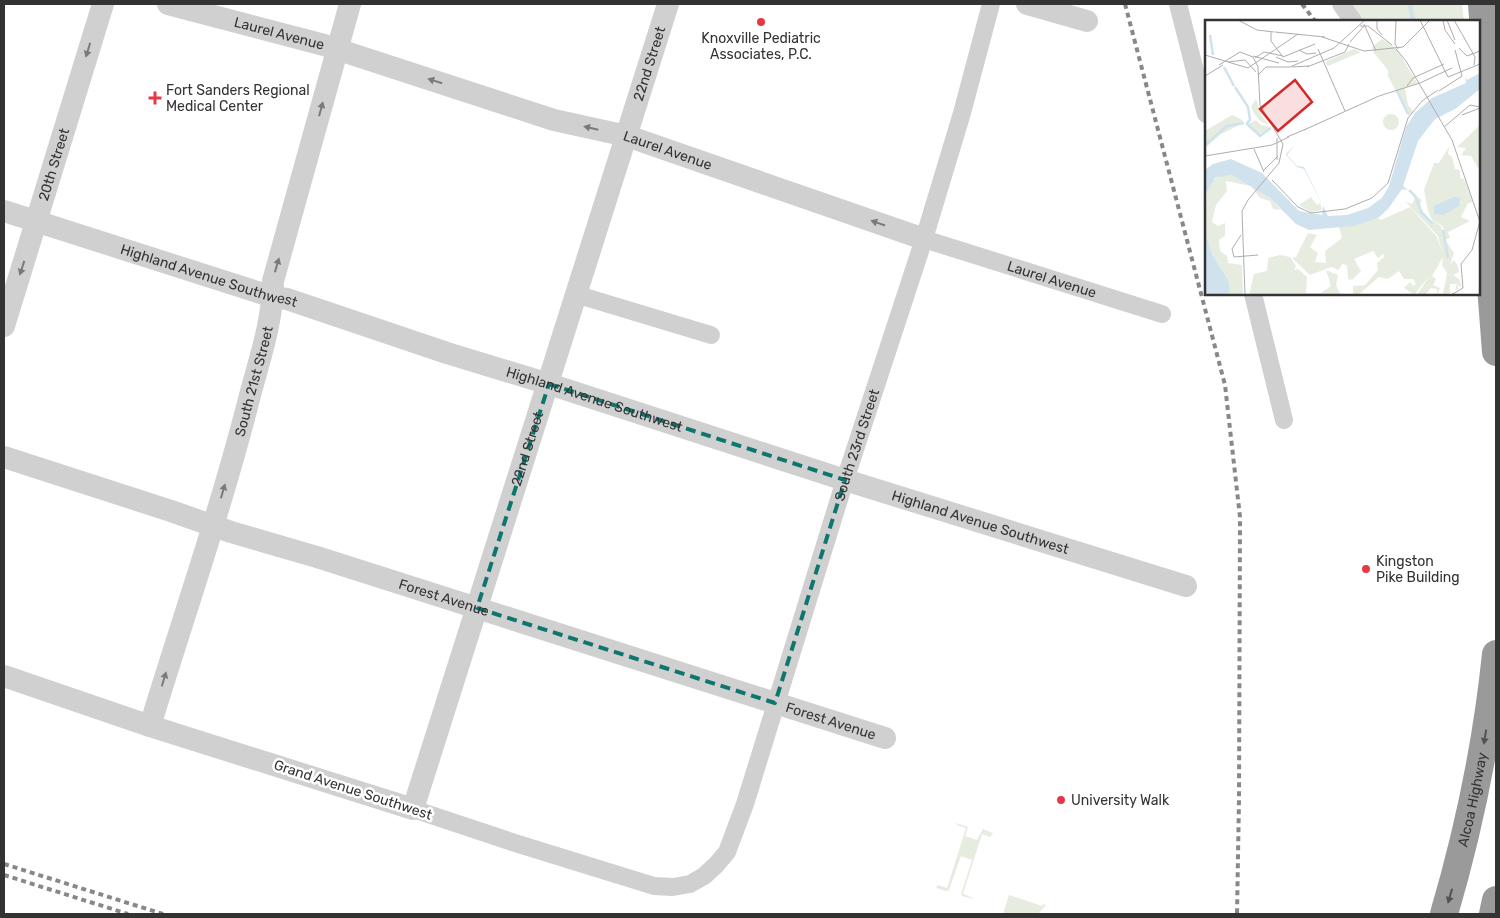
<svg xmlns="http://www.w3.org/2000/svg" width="1500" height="918" font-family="Rubik,sans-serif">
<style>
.green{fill:#e6ecdf}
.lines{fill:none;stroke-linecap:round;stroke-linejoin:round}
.stream{stroke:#cfe2ee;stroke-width:4.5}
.minor{stroke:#d0d0d0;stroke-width:18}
.tertiary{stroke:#d0d0d0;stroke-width:22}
.motorway{stroke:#9a9a9a;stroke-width:28}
.rail{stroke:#888;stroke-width:4;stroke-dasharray:5 4;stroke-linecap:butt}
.motorway-bridge{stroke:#9a9a9a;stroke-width:28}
.oneway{fill:#7a7a7a}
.oneway2{fill:#525252}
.marked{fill:none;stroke:#0f766e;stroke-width:4;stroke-dasharray:10 6;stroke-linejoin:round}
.poi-dot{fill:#e63946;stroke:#fff;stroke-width:2}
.labels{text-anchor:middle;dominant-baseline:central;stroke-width:5;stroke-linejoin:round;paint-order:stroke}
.street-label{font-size:14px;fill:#333;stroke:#fff}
.poi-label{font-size:14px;fill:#333;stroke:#fff;text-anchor:start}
.inset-river{fill:none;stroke:#cfe2ee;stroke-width:2.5}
.inset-road{fill:none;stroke:#adadad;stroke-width:1}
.view{fill:#d62828;fill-opacity:0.15;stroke:#d62828;stroke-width:2.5}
.inset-edge{fill:none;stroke:#333;stroke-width:2.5}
</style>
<rect width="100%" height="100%" fill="#fff"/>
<path class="green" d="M1349,4H1462L1464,21H1359Z
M956,823L968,827L965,836L977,840L983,829L993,833L990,837L982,834L963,894L973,898V899L962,896L961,894L972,860L961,856L949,890L946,891L936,888L938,885L947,888L966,828L957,825Z
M1009,895L1042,906L1043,904L1046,905L1038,914H1003Z"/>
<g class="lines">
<path class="stream" d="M1410,4L1413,21"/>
<g class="minor">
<path d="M1178,4L1206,114"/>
<path d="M1341,4L1353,21"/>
<path id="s1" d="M924,239L1162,314"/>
<path d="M575,294L711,335"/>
<path d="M1253,294L1284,420"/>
<path id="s2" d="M413,809L515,843L654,886L673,887L690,884L704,876L716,865L727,852L745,804L845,480L924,239L962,113L991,4"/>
</g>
<g class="tertiary">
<path id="s3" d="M168,4L324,45L554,120L627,136L924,239"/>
<path d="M1027,4L1087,21"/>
<path id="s4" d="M4,211L273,297L287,299L447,353L549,384L845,480L1186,586"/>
<path id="s5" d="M4,326L103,4"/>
<path id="s6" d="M4,457L171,511L231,532L317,557L885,738"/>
<path id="s7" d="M4,676L150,726L413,809L668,4"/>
<path id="s8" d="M150,726C183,618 220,512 248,403C258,363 273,323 273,281L350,4"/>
</g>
<g class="motorway">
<path d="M1482,4L1485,44"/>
<path d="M1491,286L1496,352"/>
<path id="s9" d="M1444,914C1469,829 1487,742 1496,654"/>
<path d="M1493,914L1496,900"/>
</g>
<path class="rail" d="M1125,4L1225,385L1240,517L1239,799L1237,914
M1302,4L1315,21
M1479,207L1496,225
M4,864L163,914
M4,875L128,914"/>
<path class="motorway-bridge" d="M1485,44L1491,157V286"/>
</g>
<defs><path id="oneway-solid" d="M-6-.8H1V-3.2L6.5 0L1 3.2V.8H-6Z" transform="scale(1.25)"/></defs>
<g class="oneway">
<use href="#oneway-solid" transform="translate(88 50) rotate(107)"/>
<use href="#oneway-solid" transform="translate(435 81) rotate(-162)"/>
<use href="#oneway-solid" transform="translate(321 109) rotate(-75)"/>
<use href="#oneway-solid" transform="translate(591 128) rotate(-167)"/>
<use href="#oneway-solid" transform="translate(878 223) rotate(-161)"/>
<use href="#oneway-solid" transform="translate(277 265) rotate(-74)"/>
<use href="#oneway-solid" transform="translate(22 268) rotate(108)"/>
<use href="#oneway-solid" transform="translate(223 491) rotate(-74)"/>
<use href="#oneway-solid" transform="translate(164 679) rotate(-73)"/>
</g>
<g class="oneway2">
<use href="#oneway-solid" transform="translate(1485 737) rotate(99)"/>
<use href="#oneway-solid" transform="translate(1450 896) rotate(106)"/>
</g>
<path class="marked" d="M549,384L845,480L775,703L477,608Z"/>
<g class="poi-dot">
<circle cx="761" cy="22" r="5"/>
<path d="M152.5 90.5h5v5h5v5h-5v5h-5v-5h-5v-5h5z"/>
<circle cx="1366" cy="569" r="5"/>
<circle cx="1061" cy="800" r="5"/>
</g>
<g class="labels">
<g class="street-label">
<text stroke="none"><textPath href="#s3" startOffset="115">Laurel Avenue</textPath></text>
<text stroke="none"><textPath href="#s7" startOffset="1212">22nd Street</textPath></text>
<text stroke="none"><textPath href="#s3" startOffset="521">Laurel Avenue</textPath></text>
<text stroke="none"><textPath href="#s5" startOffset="169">20th Street</textPath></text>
<text stroke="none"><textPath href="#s4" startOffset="215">Highland Avenue Southwest</textPath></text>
<text stroke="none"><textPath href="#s1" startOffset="134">Laurel Avenue</textPath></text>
<text stroke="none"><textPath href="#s8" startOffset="360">South 21st Street</textPath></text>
<text stroke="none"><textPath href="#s4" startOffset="620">Highland Avenue Southwest</textPath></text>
<text stroke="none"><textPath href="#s2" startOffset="766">South 23rd Street</textPath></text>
<text stroke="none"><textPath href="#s7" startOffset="808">22nd Street</textPath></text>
<text stroke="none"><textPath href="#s4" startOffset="1025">Highland Avenue Southwest</textPath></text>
<text stroke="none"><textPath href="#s6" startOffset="462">Forest Avenue</textPath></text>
<text stroke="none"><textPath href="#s6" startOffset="868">Forest Avenue</textPath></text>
<text transform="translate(353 790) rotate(18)">Grand Avenue Southwest</text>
<text stroke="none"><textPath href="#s9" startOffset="118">Alcoa Highway</textPath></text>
</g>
<g class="poi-label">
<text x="761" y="38" text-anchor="middle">Knoxville Pediatric<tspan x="761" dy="16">Associates, P.C.</tspan></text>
<text x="166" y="90">Fort Sanders Regional<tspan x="166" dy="16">Medical Center</tspan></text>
<text x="1376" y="561">Kingston<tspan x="1376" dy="16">Pike Building</tspan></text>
<text x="1071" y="800">University Walk</text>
</g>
</g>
<g transform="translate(1205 20)">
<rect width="275" height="275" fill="#fff"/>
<path d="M177,19L192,29L212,63L200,68L203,85L208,91L204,96L183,56V50L169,33L167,27ZM149,29L156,32L123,46L120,42ZM51,79L56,95L64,105L55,101L49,93L46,87ZM178 102a8 8 0 1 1 16 0a8 8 0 1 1-16 0ZM27,95L36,99L39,103L16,114L0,128V111ZM51,100L56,105L67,107L53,115L43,104ZM275,105V147L273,148L266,136L256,135L261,128L252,127ZM244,127L243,134L247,137L250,149L255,150V158L259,159L268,182L263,183L256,197L265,201L243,212L245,218L240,220L249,233L245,245L249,240L253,246L254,252L248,255L254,259L257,268L253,265V269L250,270L252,264H245V273L238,274L242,253L237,245L238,237L227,256L231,259L228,265L235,268L232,275V269L226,268L220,275H212L225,255L209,275L199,268L205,262L208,266L211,264L208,259H199L194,251L183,259L174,257L153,275H148V266L160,265L173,250L172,243L180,236L178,234L173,238L168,231L149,239L156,251L147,260L143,259L142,245L137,244L134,250L126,247L105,255L87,238L91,237L103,213L112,215L105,227L113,233L110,242L121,243L120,231L137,218L134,207L173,198L176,200L205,187L232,217L237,232L233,216L201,182L207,184L211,176L217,180L215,185L212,180L214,189L226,204H229L228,201L236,206L240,219L238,206L227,200L223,191L219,170L229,143H234ZM27,155L41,162L66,179L76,190L68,189L65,181L55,178L46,166L21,161L22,171L11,185L7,202L13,206L20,203V216L14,220L15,231L22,236L23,243L37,245L38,274L33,275H25L22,259L8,236L0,213L2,168L13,156ZM106,177L112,185L115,183L117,190L106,192L94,185ZM75,235L85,237L91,246L89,250L93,249L102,257L101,273H116L126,266L121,250L133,255L131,265L136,275H44L49,254L62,251L63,238Z" fill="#e6ecdf"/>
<path d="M275,53V69L250,89L230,99L213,121L198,166L203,170L197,169L183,189L173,198L148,206L104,210L91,204L65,178L27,155L11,157L0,174V150L8,144L26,139L57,153L94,191L117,195L118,186L99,149L92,147L81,135V134L89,126L82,135L92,146L99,147L123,196L142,195L163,188L177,178L184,166L201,107L210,93L227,78L261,63L260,57L262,60ZM249,177L255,178L254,186L239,195L229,194V186ZM0,213L8,236L23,260L25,275H0Z" fill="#cfe2ee"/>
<path class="inset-river" d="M5,15L8,35M19,47L29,66M30,67L43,87L45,100L42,103M192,71L203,94M41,103L55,116L66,108M0,125L22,106L39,103M204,170L210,176L217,193L228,204M238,210L243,238"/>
<path class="inset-road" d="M33,0L52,10L69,12M172,0V9L177,15M191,0L190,24L193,29M215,0L243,57L275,44M238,0L240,10L250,24M242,0L250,20M249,0L270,37L269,45M159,4L171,31M155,6H163L187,25M66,12V21L78,37M70,12L120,17M117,17L159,31L198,27L225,0M145,22L159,6M254,28L262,36L275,31M113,29L140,91M191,29L201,41L247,120L275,202M94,30L102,34L111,33M0,35L43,48L93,14M48,36L74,43M71,37L83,42L93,41M78,37L110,24M50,38L59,32L78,36M23,42L40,40L51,52M14,45L35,32L48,37L53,47L55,85L78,124L74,143L43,180L37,191L40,275M87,47L104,46M102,47L140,32L144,24M53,55L61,47H85L129,28L160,0M0,56L18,45M202,66L208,58L239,44M234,71L257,56L250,30M257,95L275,88M239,107L265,85L275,87M99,110L174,76L215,63L247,48M82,117L101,109M49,129L59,152M0,136L67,125L84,117M72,140V118M58,151L73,136M67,160L93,187L106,193L140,189L167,178L183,163L203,98L217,81L233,70M36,215L27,229L29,237L53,235M246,275L258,268L256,244L267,230L275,201"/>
<path class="view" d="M90,60L107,82L73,111L55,89Z"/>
<rect width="275" height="275" class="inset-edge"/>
</g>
<rect width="1500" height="918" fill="none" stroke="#333333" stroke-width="10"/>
</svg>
